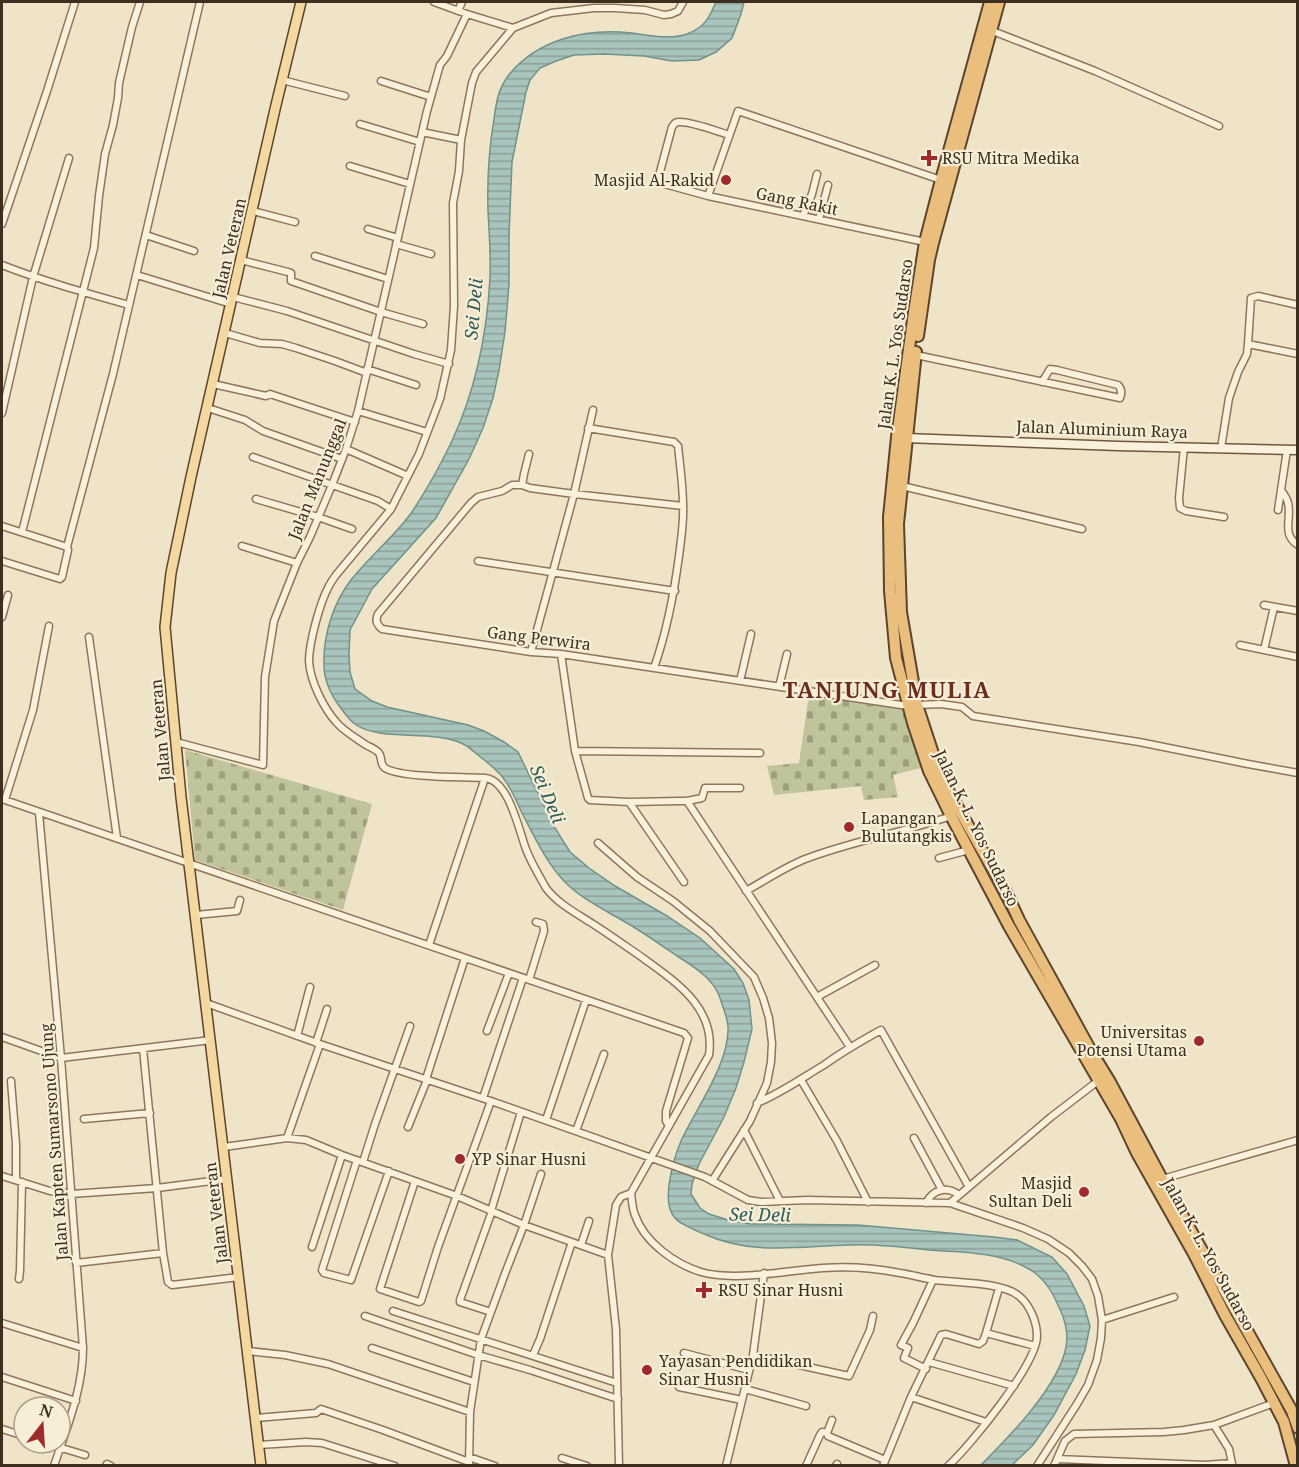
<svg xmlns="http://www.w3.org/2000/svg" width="1299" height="1467" font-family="'Noto Serif',serif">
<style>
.cemetery{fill:url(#cemetery-stones)}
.water{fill:url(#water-rules);stroke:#6f938a;stroke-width:1.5}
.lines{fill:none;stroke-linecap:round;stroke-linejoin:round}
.minor-casing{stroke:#8d765c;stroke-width:9}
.secondary-casing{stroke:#6f573f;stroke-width:11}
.primary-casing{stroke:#5b4430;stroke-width:12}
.trunk-casing{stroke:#5b4430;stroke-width:14}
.minor{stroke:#faf1dc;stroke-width:6}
.secondary{stroke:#faf1dc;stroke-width:8}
.primary{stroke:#f3d9a0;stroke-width:9}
.trunk{stroke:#eabe7c;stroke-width:10}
.poi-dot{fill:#9e2a2b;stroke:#f7eed8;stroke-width:2}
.labels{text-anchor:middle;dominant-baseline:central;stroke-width:4.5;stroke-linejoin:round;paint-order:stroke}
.poi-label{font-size:16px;fill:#3d2e20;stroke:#f7eed8;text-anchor:start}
.street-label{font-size:16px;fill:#3d2e20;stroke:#f7eed8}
.water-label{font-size:18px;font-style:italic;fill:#2f5d5a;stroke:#f7eed8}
.district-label{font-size:22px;font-weight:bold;letter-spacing:1.5px;fill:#6b2e1e;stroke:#f7eed8}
</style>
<defs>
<pattern id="cemetery-stones" width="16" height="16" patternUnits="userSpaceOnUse" patternTransform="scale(1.5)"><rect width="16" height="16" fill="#bfc49a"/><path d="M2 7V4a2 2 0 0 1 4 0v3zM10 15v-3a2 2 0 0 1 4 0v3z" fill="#9ca07d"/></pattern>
<pattern id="water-rules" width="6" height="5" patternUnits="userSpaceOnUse" patternTransform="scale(1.5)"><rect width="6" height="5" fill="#a9c4bc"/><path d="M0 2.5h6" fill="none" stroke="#8ba098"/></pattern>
</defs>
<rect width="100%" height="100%" fill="#f0e4c8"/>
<path class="cemetery" d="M809,695L905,709L925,767L893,775L898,797L864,800L861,786L774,795L767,766L799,763Z
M185,750L372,804L343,910L195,860Z"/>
<path class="water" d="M716,2H744L741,14L732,38L716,52L699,60L672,61L644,56L604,54L574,55L556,61L540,68L530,80L526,92L512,162L509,235V284L505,332L499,370L493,398L483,428L469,459L436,518L372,589L358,615L350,630L349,655L350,672L355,689L372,701L387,707L468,725L484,731L504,742L518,752L555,828L570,852L589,868L615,886L667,916L700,938L734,969L743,983L749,1000L752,1029L744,1062L736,1088L724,1117L699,1164L692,1184L691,1194L700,1208L709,1214L728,1220L751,1224L858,1225L994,1237L1017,1240L1052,1257L1067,1274L1084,1306L1090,1326L1085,1350L1076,1374L1054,1415L1033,1445L1012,1465H981C1009,1437 1059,1386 1066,1347C1069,1331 1064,1317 1057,1303C1051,1289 1043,1277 1029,1269C1000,1252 962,1252 929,1250C903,1247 876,1244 850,1245C799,1246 753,1256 704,1234C697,1231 680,1224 675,1218C667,1209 668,1195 669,1185C671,1170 675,1155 681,1141C696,1108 730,1063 728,1026C727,1017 725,1013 722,1004C718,991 715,986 705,976C696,968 687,962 677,956C658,943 640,930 620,919C601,908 579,897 564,881C546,862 534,836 522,813C516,800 510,785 500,774C496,770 487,762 483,759C479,756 469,747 465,745C433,728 381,743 355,724C349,720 344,712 340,707C331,695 324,680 324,665C323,636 333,603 351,580C370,556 394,537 412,512C425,492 441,464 451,443C475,392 487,334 490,278C491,255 489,232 488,210C487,179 489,149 494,119C496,104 498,89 508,76C537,39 586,28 631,33C649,35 670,40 687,34C705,27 709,18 716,2Z"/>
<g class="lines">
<g class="minor-casing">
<path id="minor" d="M434,2L467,14L513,28L551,13L594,8H615L645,10L664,15L671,14L678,11L683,2
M458,11L462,2
M513,28L476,72L472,83L461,140L459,171L453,203L454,306L451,350L440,399L419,454L391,509L336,575C334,578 331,582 329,586C320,602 309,643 309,661C310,681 324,709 337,723C345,732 356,738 366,745C370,747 375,749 378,752C383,756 379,764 385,768C401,778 463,777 485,778C509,780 519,831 526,849C531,863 539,875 546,888C558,904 576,913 593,924C610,935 627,947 643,958C677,983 716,1008 709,1055L631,1193C632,1200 632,1208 635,1215C644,1242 675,1264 701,1272C736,1282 787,1270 823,1268C849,1266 875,1268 900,1273C912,1275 923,1278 935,1280C958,1283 1002,1282 1019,1296C1030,1305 1037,1322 1037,1336C1037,1364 970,1446 948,1466
M990,30L1095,71L1219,126
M282,80L345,96
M381,81L431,97
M360,124L420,142
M422,132L461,140
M729,135C716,131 693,122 680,122C675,122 675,123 672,127L660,172L659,178L661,183L708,196L925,242
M350,166L410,184
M708,196L738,111L941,180
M253,211L295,222
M803,216L812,194L817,174
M819,219L828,185
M2,224L47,91L75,2
M368,229L398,238
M146,235L194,251
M396,244L431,254
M315,256L388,279
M241,260L288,272L291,273V281L381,312L423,324
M2,265C43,281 86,293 129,305
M137,275L231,304
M233,297L287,311L414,354L449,364
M1298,305L1258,296L1251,298L1248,344L1298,354
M225,333L260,343L282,344L296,348L335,361L367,373
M916,355L1120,398C1122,393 1122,389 1118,385L1057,370L1050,369L1042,382
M367,369L416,385
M213,384L266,396L270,394L355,422
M208,408L245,420L263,431L342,459
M358,411L427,432
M2,413L33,277L69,158
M588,428L674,442L678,446C680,466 683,485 683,505C684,522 681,539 679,556C674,594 667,631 654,668
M1184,447L1179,498L1180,508L1186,511L1224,517
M1221,448L1229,398L1238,372L1247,354L1248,344
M346,449L408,476
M529,454L524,474L522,485L530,488L574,494L683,506
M253,457L378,501L391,509
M522,485H512L502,491L478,497L471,503L378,614C375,620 377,625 382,629L531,652L561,654L908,706
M902,486L1082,529
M1281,490C1284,494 1287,498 1288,503C1292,519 1281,534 1298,545
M256,499L318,517L352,529
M1278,510L1287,450
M2,526L67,547
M22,532L94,248L99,196L105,154L113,125L118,98L119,83L132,27L140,2
M242,546L297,563
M2,561L60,579L62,577L68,550L67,547L113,374L200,2
M478,561L675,591
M1264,605L1298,611
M2,617L8,595
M89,637L117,838
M1240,645L1298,657
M1264,650L1274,607
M531,652L574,494L593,410
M561,654L575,751L588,798L590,800L629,802L679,801H687L702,798L705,788H740
M740,681L751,634
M779,687L787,654
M917,705L941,704L962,707L973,716L1139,742L1248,764L1298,773
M176,742L263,765L265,677L274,621L297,563L310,537L332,485L346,449L358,411L427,111L440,65L447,56L467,14
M575,751L760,753
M2,799L684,1033L688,1038L666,1111V1121L669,1126
M5,800L33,710L49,626
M687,801L850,1047
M629,802L684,882
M39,813L61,1058L83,1348C83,1389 67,1427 54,1466
M598,843L637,877L673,901L710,931L754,977L763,998L769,1018L772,1043L771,1062L767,1083L750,1121L712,1181
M939,858L969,850
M746,891C766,880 786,866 808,858C854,841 904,832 951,816
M196,915L237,911L240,900
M429,945L485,778
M529,980L544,931L543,924L536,922
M817,997L875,965
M206,1003L320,1044L491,1101L705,1177L748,1200L761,1202L807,1200L950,1203L1023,1228L1048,1239L1069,1253L1082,1266L1092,1279L1098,1296L1102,1320L1101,1338L1097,1360L1088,1385L1077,1404L1037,1466
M487,1031L509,973
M297,1036L310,987
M2,1037L61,1058L211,1040
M316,1043L327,1009
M143,1049L163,1253L168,1282L172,1285L239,1277
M426,1079L465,958
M801,1080L837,1141L868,1202
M11,1081L16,1144V1180
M483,1098L523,978
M757,1103C781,1093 802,1078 824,1065C842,1052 861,1041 881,1030L969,1187
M84,1119L150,1113
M546,1120L586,1000
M408,1127L427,1080
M744,1130L780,1201
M576,1131L604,1054
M287,1138L320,1044
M914,1138L942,1190
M224,1147L287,1138L306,1140L342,1155L457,1196L524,1225L608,1255
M357,1160L322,1270L324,1273L351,1280L389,1171
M363,1162L375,1124L410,1026
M2,1176L50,1191L71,1194L157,1188L227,1179
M1159,1180L1298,1140
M415,1181L380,1289L419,1302L421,1301L438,1247L491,1101
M926,1203C933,1189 947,1186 959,1195
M950,1203L1051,1117L1098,1081
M491,1211L521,1112
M581,1245L589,1221
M312,1247L342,1155
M76,1263L163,1253
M19,1279L20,1271L22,1182
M999,1288L986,1333L1035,1346
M393,1311L617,1383
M491,1312L460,1302V1300L492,1211
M365,1316L478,1355L530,1370L618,1399
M1102,1320L1174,1297
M2,1323L83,1348
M372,1348L474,1382
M248,1351L285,1355L328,1364L470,1412
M684,1353L749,1370
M533,1355L540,1339L572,1242
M753,1355L849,1376L870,1330L873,1316
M929,1362L1014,1386
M926,1369L904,1358L908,1348L901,1345L913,1323L933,1280
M2,1377L76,1401
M679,1387L742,1400
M745,1389L806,1406
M911,1397L986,1422
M256,1418L316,1413L321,1409L383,1430L469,1462
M832,1420L827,1433L828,1436L885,1460
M1214,1425L1229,1449L1232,1464
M2,1429L24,1436
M45,1443L85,1455
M259,1445L306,1442L322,1443L395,1466
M469,1457L495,1466
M562,1458L587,1466
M1057,1459L1205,1465L1232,1463
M106,1466L107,1464L111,1466
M469,1466L470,1412L481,1339L506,1271L524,1225L541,1174
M619,1466L616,1329L608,1255L616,1205L621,1197L631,1193
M726,1466L753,1355L764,1273
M806,1466L820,1435L822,1432L827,1433
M836,1466L837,1464
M883,1466L911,1397L941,1335L946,1334L979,1344L983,1341L986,1333
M1054,1466L1065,1441L1074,1434L1164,1432L1184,1430L1214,1425L1274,1403"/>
</g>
<g class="secondary-casing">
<path id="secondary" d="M906,438L1118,446L1298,450"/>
</g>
<g class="primary-casing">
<path id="primary" d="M261,1466L181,797L165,627L171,573L191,477L276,105L301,2"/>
</g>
<g class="trunk-casing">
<path id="trunk" d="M990,2L941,180L925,242L914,312L897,437L889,517L890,591L896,658L913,723L929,771L951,816L1009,926L1121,1119L1137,1153L1194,1254L1225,1315L1261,1378L1284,1422L1296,1466
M918,336L929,260L933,243L999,2
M916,352L898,524L901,612L917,705L941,778L1007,894L1019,920L1091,1051L1110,1082L1162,1179L1292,1411L1298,1428"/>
</g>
<use href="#minor" class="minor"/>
<use href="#secondary" class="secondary"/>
<use href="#primary" class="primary"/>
<use href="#trunk" class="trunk"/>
</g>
<g class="poi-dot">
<path d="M926 149h6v6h6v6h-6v6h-6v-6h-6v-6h6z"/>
<circle cx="726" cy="180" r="6"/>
<circle cx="849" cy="827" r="6"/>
<circle cx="1199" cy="1041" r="6"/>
<circle cx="460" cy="1159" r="6"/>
<circle cx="1084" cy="1192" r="6"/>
<path d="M701 1281h6v6h6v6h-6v6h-6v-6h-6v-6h6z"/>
<circle cx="647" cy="1370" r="6"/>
</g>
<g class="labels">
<g class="poi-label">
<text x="942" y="158">RSU Mitra Medika</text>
<text x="714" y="180" text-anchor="end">Masjid Al-Rakid</text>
<text x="861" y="818">Lapangan<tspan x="861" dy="18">Bulutangkis</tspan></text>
<text x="1187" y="1032" text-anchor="end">Universitas<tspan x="1187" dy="18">Potensi Utama</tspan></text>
<text x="472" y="1159">YP Sinar Husni</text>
<text x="1072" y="1183" text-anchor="end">Masjid<tspan x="1072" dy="18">Sultan Deli</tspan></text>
<text x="718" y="1290">RSU Sinar Husni</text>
<text x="659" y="1361">Yayasan Pendidikan<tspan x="659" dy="18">Sinar Husni</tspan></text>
</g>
<g class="street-label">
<text transform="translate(797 201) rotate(12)">Gang Rakit</text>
<text transform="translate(229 248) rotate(-77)">Jalan Veteran</text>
<text transform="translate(895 344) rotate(-82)">Jalan K. L. Yos Sudarso</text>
<text transform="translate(1102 429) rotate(2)">Jalan Aluminium Raya</text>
<text transform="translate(317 479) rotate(-68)">Jalan Manunggal</text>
<text transform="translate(539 638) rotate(7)">Gang Perwira</text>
<text transform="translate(160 730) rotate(-95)">Jalan Veteran</text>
<text transform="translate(977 828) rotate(64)">Jalan K. L. Yos Sudarso</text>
<text transform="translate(54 1142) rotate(-94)">Jalan Kapten Sumarsono Ujung</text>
<text transform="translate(216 1213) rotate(-97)">Jalan Veteran</text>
<text transform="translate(1209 1254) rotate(61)">Jalan K. L. Yos Sudarso</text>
</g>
<g class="water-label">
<text transform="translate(473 309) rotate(-85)">Sei Deli</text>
<text transform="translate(548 794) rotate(67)">Sei Deli</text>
<text transform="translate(760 1214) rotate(1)">Sei Deli</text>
</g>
<g class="district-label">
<text x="887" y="689">TANJUNG MULIA</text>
</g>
</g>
<rect width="1299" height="1467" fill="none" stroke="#3d2e20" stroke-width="6"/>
<g transform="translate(42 1425) rotate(17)"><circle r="28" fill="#f7eed8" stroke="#ada18e" stroke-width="1.5"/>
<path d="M0-4.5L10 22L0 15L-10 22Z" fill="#9e2a2b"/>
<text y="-9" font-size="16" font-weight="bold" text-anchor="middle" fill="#3d2e20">N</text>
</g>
</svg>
